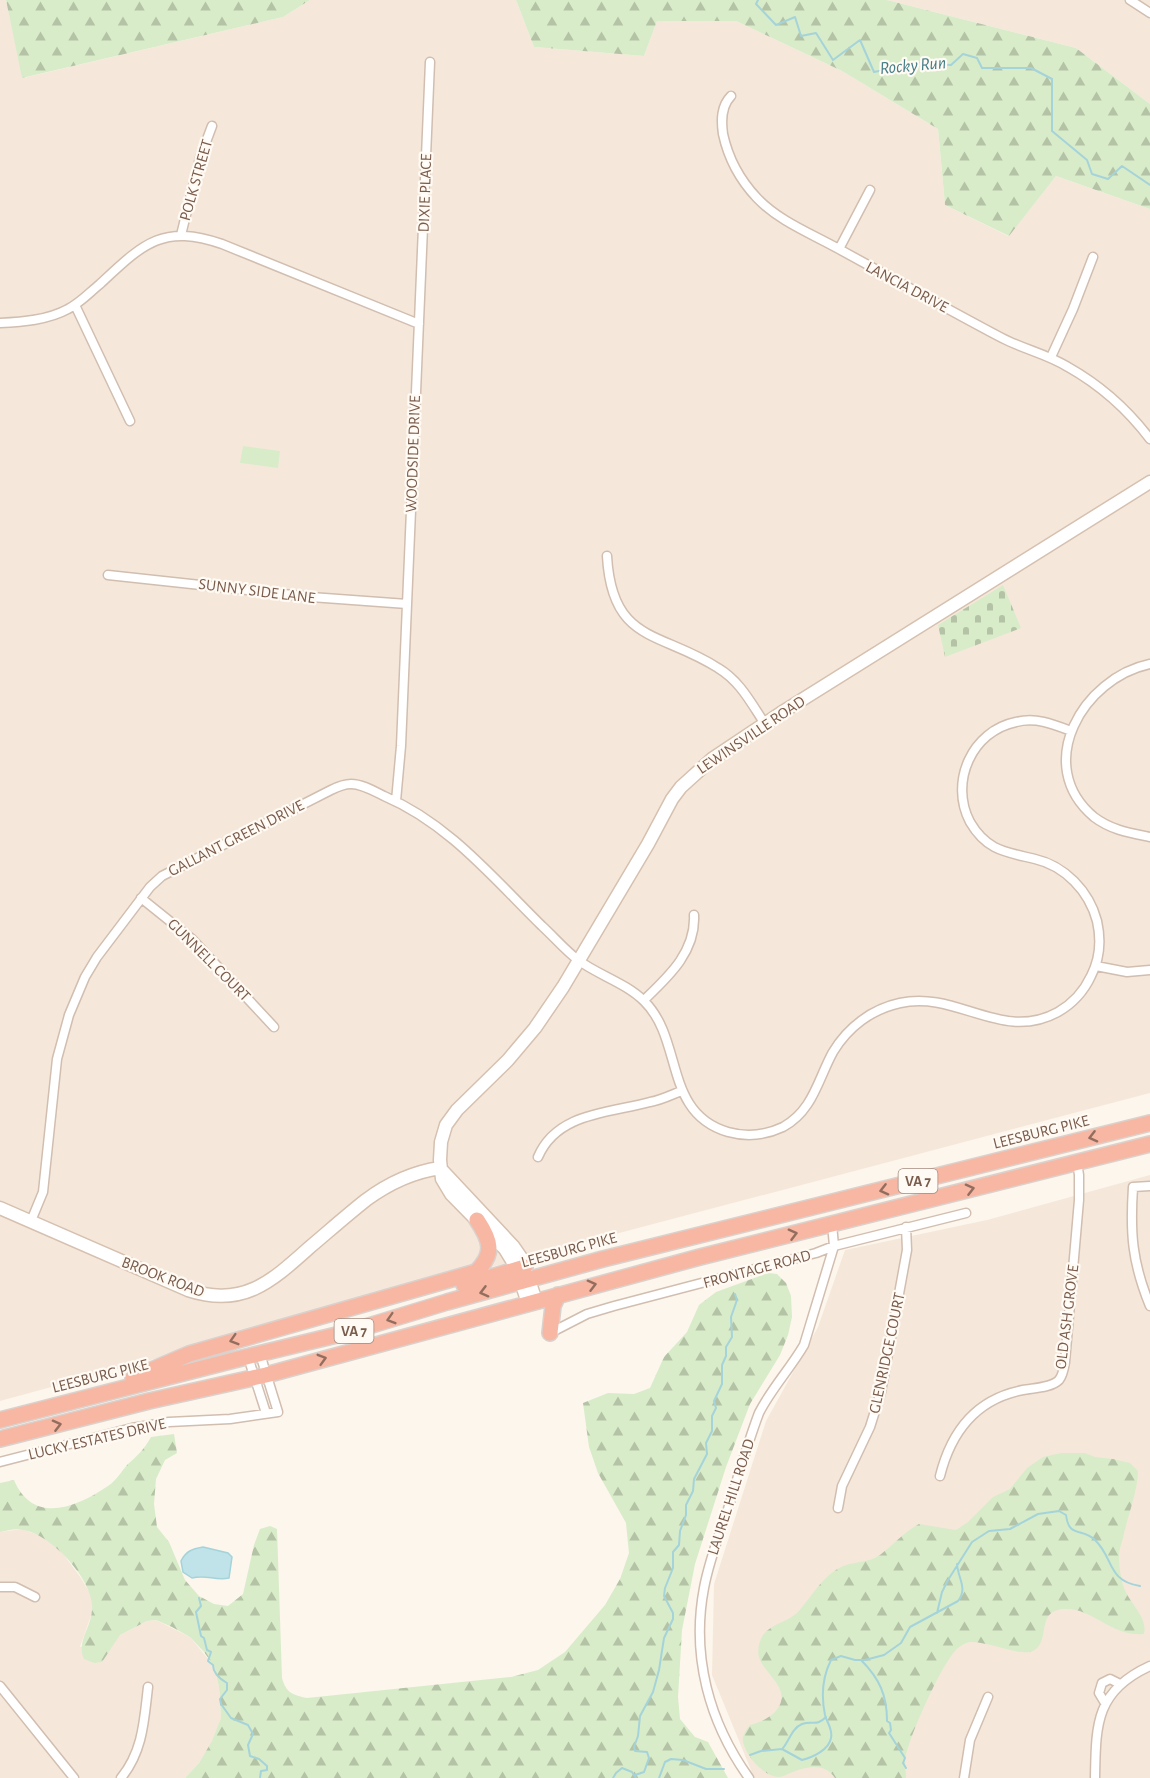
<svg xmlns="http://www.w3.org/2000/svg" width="1150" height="1778" font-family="'Alegreya Sans',sans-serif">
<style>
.residential{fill:#f5e8da}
.grass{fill:#d8ecc9}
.forest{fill:url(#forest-firs)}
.cemetery{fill:url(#cemetery-stones)}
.water{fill:#bfe3e8;stroke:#a5d3da;stroke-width:1.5}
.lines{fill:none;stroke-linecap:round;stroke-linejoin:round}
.stream{stroke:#a5d3da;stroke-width:2}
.street-casing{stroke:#d1beb0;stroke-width:11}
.secondary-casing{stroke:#d6c0b0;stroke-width:15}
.highway-casing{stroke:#dad1cd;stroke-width:18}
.street{stroke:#fff;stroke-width:8}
.secondary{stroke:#fff;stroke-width:12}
.highway{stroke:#f7b7a3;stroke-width:15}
.oneway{stroke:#936e5e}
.labels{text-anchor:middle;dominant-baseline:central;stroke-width:4.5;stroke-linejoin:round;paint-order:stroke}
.shield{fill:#fffaf3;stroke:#a28b7f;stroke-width:1.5}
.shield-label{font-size:15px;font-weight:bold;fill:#7a5c4d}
.street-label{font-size:16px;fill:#7a5c4d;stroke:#fffaf3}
.water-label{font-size:18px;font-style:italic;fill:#437c86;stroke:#fffaf3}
</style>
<defs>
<pattern id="forest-firs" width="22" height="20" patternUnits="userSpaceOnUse" patternTransform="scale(1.5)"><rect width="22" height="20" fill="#d8ecc9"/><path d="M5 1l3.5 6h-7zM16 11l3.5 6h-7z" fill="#b4c2a5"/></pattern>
<pattern id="cemetery-stones" width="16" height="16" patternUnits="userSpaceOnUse" patternTransform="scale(1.5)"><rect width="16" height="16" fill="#d8ecc9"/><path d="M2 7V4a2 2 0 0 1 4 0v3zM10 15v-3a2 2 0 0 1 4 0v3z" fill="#b4c2a5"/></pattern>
</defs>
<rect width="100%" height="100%" fill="#fdf6ec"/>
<path class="residential" d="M0,0H6L23,78L283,17L310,0H516L534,47L644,56L657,21H736L842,71L938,129L945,205L1008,236L1056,176L1150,209V1093L521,1259L0,1401Z
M887,0H1150V104L1076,48Z
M1150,1175V1778H745L753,1775L712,1675L714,1584L766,1421L818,1327L845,1250L987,1220Z
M22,1529L38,1535L52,1543L64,1555L81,1578L91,1595L93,1610L80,1647L120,1635L147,1621L156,1620L190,1637L214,1666L219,1687L221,1718L213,1741L199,1763L185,1778H0V1532Z"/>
<path class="grass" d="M243,446L280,451L278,468L240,463Z"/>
<path class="forest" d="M6,0H310L283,17L22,78Z
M516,0H887L1076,48L1150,104V209L1056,176L1009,236L945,205L938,129L842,71L736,21H657L644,56L534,47Z
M768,1273L777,1274L786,1283L791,1296L792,1317L788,1335L780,1355L750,1404L726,1467L695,1564L682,1630L678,1697L680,1719L695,1737L708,1742L728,1778H185L199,1763L212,1741L221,1718L219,1687L214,1666L204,1652L190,1637L172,1627L156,1620L147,1621L120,1635L102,1662L94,1663L84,1659C76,1642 91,1628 92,1610C95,1581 51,1534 23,1530C16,1528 7,1531 0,1532V1483L14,1480C33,1525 76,1508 108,1486C116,1481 121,1472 127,1465C137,1456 144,1450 151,1437L174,1434L177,1453L165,1460L156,1479L154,1504L157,1527L169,1542L185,1580L199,1596L214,1604L228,1606L243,1594L254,1545L260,1529L270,1526L277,1529L282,1678C286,1693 293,1695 307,1698L511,1677L538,1670L565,1652L605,1605L620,1579L629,1553L626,1523L598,1473L589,1447L583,1403L608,1393L634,1394L650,1388L664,1357L687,1332L699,1305L716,1292Z
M1061,1453H1085L1095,1457L1113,1459L1130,1463L1138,1471C1138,1490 1127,1518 1123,1538C1121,1544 1119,1551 1119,1556C1119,1566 1121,1580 1124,1588C1130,1604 1148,1617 1144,1634C1112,1637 1092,1608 1066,1609C1034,1609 1052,1642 1033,1651C1022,1657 988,1641 970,1642C965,1643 958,1647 955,1651C940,1668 911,1733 906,1755C904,1762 906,1771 906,1778H835C825,1763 808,1766 793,1772C789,1773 783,1777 779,1777C764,1777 746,1756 743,1742C742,1735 746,1730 750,1725C759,1723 767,1719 774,1713C796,1690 764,1675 759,1657C757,1651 759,1641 763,1635C771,1624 787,1622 797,1613C812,1597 821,1577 841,1567C854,1561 869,1563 880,1555C894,1544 904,1532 919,1524L956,1530L968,1522L993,1497L1010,1489L1027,1468L1043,1457Z"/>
<path class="cemetery" d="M1003,585L1021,628L945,657L938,625Z"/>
<path class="water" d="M203,1547L228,1553L232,1557L229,1578C215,1581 206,1574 192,1578L183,1572L181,1561C186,1551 192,1549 203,1547Z"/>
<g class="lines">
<path class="stream" d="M758,0L756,4L776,25L795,17L801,36L816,33L833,60L860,40L874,72L919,63L951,65L963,54L977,58L982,68H1031L1052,79V131L1087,160L1092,174L1108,179L1122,166L1150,185
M199,1598L201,1606L196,1612L201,1636L204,1638L207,1650L211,1652L208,1661L213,1665C213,1674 220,1679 227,1683V1690L220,1699L221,1704L231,1718L248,1725L253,1734L248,1745L250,1756L259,1759L267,1766V1770L261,1771L260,1778
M937,1613L942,1592L948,1580L972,1542L989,1531L1010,1529L1038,1514L1059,1511L1066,1515C1069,1539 1082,1527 1095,1540C1114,1558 1107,1581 1140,1586
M861,1660C880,1679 887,1696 887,1721L890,1723L891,1730L889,1733L905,1758L903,1763L906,1768
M783,1748C789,1741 792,1728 802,1724C813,1720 816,1727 826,1717
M750,1755L761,1751L782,1749L802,1760C813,1757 829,1750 831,1738C833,1729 827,1723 825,1715C821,1696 822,1678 831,1660L841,1656L855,1660H865L884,1655L901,1643L910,1627L958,1601C968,1588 958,1579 957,1564
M635,1775L644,1772L649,1758L647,1752L635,1751L634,1747L638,1736L640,1716L653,1692L659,1670L664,1638L673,1619V1613L664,1596L665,1588L673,1568V1552L679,1545L680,1531L686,1515V1505L693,1491L694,1479L707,1454L706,1443L712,1431V1416L716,1408L714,1401L722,1384V1365L726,1356V1347L732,1337L731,1317L737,1300L735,1294
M613,1778L616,1773L622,1768L632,1772L636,1778
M659,1778L665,1762L671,1759L683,1760L706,1769H724"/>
<g class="street-casing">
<path id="street" d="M1130,0L1150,13
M731,96C721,106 721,120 723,134C728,157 740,180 757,198C779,221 810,233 837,248C892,278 947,309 1002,338C1023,349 1047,354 1068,367C1100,385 1128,410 1150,439
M181,235L200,158L212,126
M839,249L870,190
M75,305L130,421
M0,323C22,322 48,320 68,309C80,303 89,293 100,284C142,245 162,223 222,244L419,324
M1051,357L1073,309L1093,257
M607,556C612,644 661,631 718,668C740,681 751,703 765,724
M108,575L311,597L407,604
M1150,664C1083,678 1032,765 1094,817C1111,830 1130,833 1150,837
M396,801L401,746L430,62
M141,898L192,939L274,1027
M1096,966L1127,972L1150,970
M644,1000C668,977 696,952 694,915
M538,1157C557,1112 611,1113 650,1102C661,1100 671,1095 681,1091
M1150,1186L1133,1187C1130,1233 1132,1262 1150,1306
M31,1221L43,1192L57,1059L69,1015L85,977L97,957L150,887L162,876L331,790C337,787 344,784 351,784C362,784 374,791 384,796C448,823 493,878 542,926C554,937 565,950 578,960C598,975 626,983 644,1001C684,1040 663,1113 728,1132C746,1137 766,1135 783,1127C813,1111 818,1079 833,1052C848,1027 872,1009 900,1003C957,990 1002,1043 1058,1012C1072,1004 1084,991 1091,976C1100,959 1101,939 1097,921C1089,891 1065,866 1035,859C1006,852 987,851 970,822C949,782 972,731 1016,722C1036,717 1053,724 1071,731
M550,1333L587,1314L614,1306L816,1253L834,1246L966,1213
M248,1357L266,1413
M0,1462L132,1428L169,1422L230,1419L278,1412L260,1354
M940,1476C951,1432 976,1399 1023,1390C1033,1388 1051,1388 1059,1380C1063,1375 1064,1368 1065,1362L1079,1200V1175L1077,1162
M838,1508L842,1486L870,1427L881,1392L907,1250L906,1227
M0,1587H15L35,1597
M0,1686L74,1778
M1105,1703L1099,1693L1102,1683L1110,1679L1120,1684
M121,1778C143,1751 144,1721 148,1687
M749,1778C709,1722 691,1656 704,1588C709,1561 719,1535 728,1509C738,1477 747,1445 759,1413C771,1389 790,1369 804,1345L834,1246L832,1224
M964,1778L970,1740L988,1697
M1095,1778C1096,1725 1095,1691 1150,1666"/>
</g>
<g class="secondary-casing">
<path id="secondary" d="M440,1168L513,1246L522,1259L536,1301
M0,1208L188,1290C243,1308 271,1282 310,1247C329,1231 347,1215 366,1200C389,1183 413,1172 440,1168
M528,1303L516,1267L505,1249L451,1194L442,1179L440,1160L441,1142L446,1125L457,1110L508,1060L535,1028L563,987L648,844L672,799L681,787L712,759L784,711L1150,482"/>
</g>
<g class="highway-casing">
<path id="highway" d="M464,1285L525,1267
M550,1333L553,1306L558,1295
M133,1378L189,1354L476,1272C495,1253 491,1241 477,1220
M0,1420L238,1359L349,1332L447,1302L603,1259L1150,1123
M0,1439L149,1401L266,1375L700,1257L1150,1144"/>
</g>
<use href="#street" class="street"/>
<use href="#secondary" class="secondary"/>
<use href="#highway" class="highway"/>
</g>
<defs><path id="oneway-chevron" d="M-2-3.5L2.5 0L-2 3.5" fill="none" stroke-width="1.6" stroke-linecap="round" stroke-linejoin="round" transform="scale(1.5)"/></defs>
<g class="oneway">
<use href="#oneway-chevron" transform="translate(1093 1137) rotate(166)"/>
<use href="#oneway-chevron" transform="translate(970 1189) rotate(-14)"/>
<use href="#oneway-chevron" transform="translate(884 1190) rotate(166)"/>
<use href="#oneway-chevron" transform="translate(793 1234) rotate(-15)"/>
<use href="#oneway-chevron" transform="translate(592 1285) rotate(-15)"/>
<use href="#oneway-chevron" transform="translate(484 1292) rotate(165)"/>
<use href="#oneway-chevron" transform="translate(391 1319) rotate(163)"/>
<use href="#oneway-chevron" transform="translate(234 1340) rotate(163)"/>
<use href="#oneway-chevron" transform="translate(322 1359) rotate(-16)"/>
<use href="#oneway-chevron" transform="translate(57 1425) rotate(-14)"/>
</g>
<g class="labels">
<g class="shield">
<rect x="898.5" y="1169" width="39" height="24" rx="4.5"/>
<rect x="334.5" y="1319" width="39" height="24" rx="4.5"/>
</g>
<g class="shield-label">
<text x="918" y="1181">VA 7</text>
<text x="354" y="1331">VA 7</text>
</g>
<g class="street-label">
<text transform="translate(196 180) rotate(-74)">POLK STREET</text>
<text transform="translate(425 193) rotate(-88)">DIXIE PLACE</text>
<text transform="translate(907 287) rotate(28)">LANCIA DRIVE</text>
<text transform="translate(413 454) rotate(-88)">WOODSIDE DRIVE</text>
<text transform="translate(257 591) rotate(7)">SUNNY SIDE LANE</text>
<text transform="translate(751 735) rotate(-34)">LEWINSVILLE ROAD</text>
<text transform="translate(236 838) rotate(-27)">GALLANT GREEN DRIVE</text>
<text transform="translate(209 960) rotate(45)">GUNNELL COURT</text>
<text transform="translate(1041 1132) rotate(-14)">LEESBURG PIKE</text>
<text transform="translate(569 1250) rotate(-15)">LEESBURG PIKE</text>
<text transform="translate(757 1269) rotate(-15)">FRONTAGE ROAD</text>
<text transform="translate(163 1277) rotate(21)">BROOK ROAD</text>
<text transform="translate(1067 1317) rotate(-83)">OLD ASH GROVE</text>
<text transform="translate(887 1353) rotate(-78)">GLENRIDGE COURT</text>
<text transform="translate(100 1376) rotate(-14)">LEESBURG PIKE</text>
<text transform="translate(97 1439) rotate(-13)">LUCKY ESTATES DRIVE</text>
<text transform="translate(731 1497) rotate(-72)">LAUREL HILL ROAD</text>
</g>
<g class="water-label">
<text transform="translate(913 66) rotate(-5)">Rocky Run</text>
</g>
</g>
</svg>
